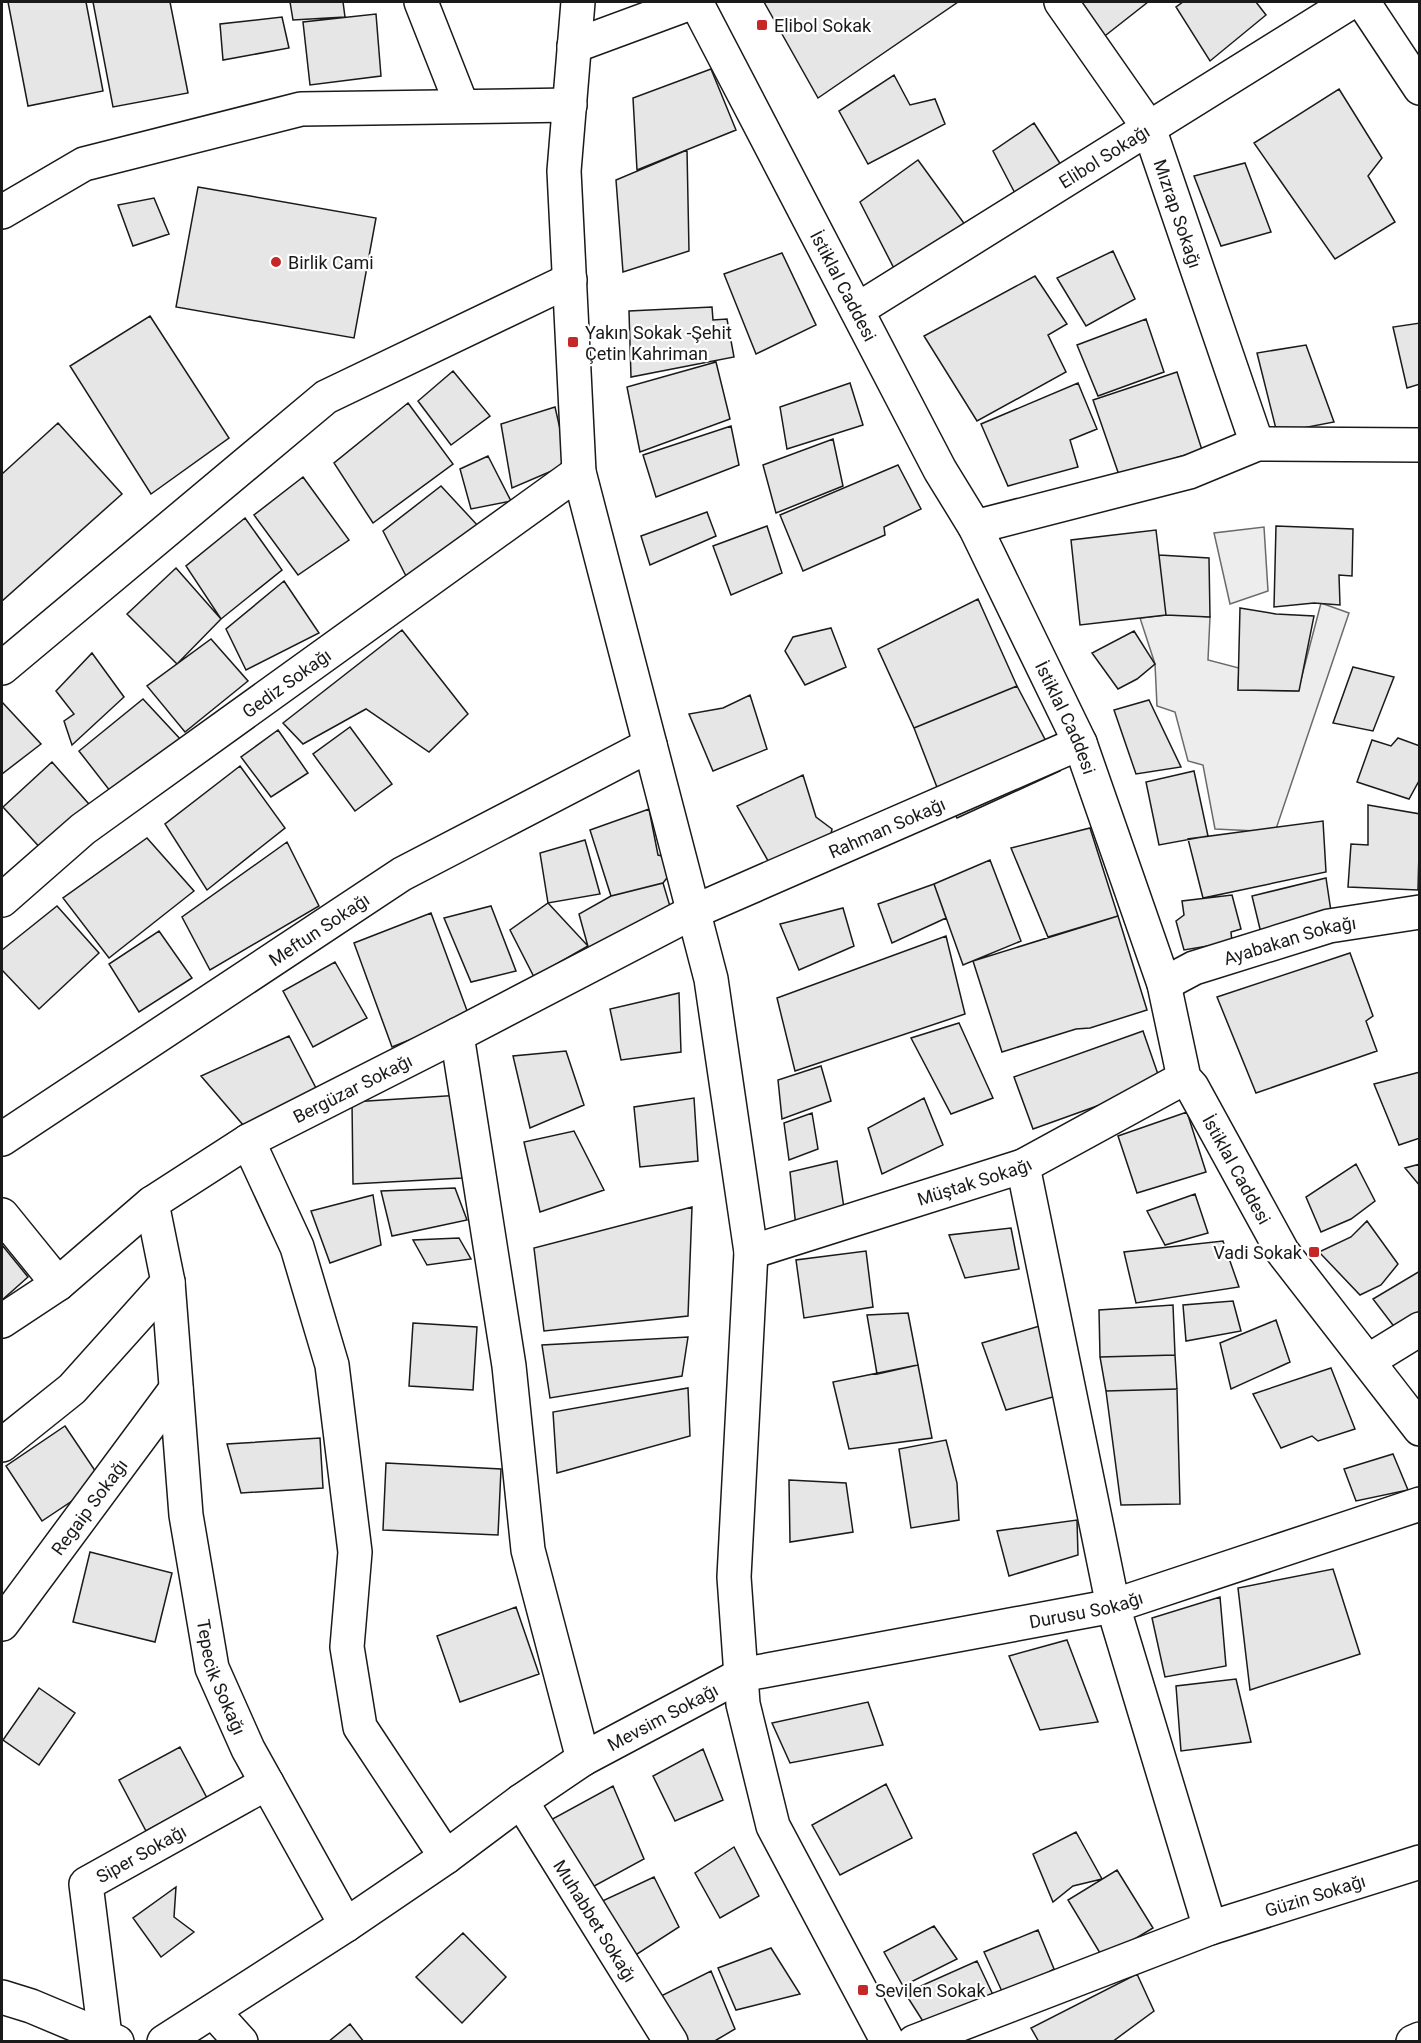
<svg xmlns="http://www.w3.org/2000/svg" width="1421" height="2043" font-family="Roboto,sans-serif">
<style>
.built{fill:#ededed;stroke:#6a6a6a;stroke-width:1.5}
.building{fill:#e6e6e6;stroke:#1a1a1a;stroke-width:1.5}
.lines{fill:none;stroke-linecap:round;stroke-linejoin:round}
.minor-casing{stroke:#1a1a1a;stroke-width:36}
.minor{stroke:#fff;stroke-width:33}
.poi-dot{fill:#c62828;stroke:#fff;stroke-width:2}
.labels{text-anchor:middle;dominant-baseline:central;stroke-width:4.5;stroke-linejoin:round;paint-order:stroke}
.poi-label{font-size:18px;fill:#1a1a1a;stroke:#fff;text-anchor:start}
.street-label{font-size:18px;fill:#1a1a1a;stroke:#fff}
</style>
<rect width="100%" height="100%" fill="#fff"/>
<path class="built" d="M1264,527L1268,591L1230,604L1214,533Z
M1321,603L1349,613L1275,832L1215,829L1203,765L1188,761L1175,712L1157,706L1155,664L1140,618L1174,614L1210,617L1208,660L1239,668L1238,690L1298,691Z"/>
<path class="building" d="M8,2H86L103,91L28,106Z
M93,2H170L188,93L113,107Z
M290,2H343L345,17L293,20Z
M764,2H958L818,98Z
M1061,2H1148L1092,46Z
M1183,2H1256L1266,15L1210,61L1176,7Z
M376,14L381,76L310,85L303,22Z
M282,17L289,48L223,60L220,24Z
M711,69L736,130L637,170L633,98Z
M894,75L910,105L935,99L945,124L868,164L839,111Z
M1339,89L1382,158L1368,176L1395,222L1335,259L1254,143Z
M1034,123L1063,168L1018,199L993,151Z
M687,150L689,251L623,272L616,180Z
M918,160L974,237L901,282L860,202Z
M1245,163L1271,232L1221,246L1194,176Z
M198,187L376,218L354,338L176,307Z
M154,198L169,234L133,246L118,205Z
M1113,251L1135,299L1086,326L1057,278Z
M782,253L816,325L756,354L724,274Z
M1035,276L1067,324L1048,335L1066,372L977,421L924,336Z
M712,307L713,320L727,319L734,357L631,377L629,311Z
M150,316L229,438L151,494L70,366Z
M1146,319L1164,372L1098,396L1077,345Z
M1420,323V384L1407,388L1393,327Z
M1306,345L1334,422L1277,433L1257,353Z
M716,362L730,419L640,452L627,387Z
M453,371L490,416L451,445L418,401Z
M1177,372L1202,450L1119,475L1093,400Z
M850,383L863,425L787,449L780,407Z
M1078,383L1097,429L1070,440L1078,467L1008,486L981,424Z
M408,403L453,464L373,523L334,463Z
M555,407L568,464L512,488L501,424Z
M58,423L122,494L2,601V474Z
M731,426L739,465L656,497L643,455Z
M833,439L843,486L776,513L763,465Z
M488,456L511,501L471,509L460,469Z
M898,465L921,509L884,527L885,535L803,571L780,515Z
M303,477L349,540L298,575L254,515Z
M441,486L480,528L407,578L383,531Z
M707,512L716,536L650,565L641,536Z
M245,518L282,570L221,619L186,566Z
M767,526L782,573L731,595L713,546Z
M1276,526L1353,529L1352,576L1339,575L1340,605L1314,603L1274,607Z
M1156,530L1166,615L1080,625L1071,540Z
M1159,555L1209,558L1210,617L1166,615Z
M176,568L221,619L177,664L127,614Z
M284,581L319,633L246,670L226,629Z
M978,599L1017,686L914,728L878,649Z
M1240,608L1276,614L1314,616L1299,691L1238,690Z
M831,628L846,667L805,685L785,651L793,637Z
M402,630L468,714L429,752L366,709L303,744L283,723Z
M1134,631L1155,664L1137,679L1118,689L1092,653Z
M211,639L248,681L185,732L147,686Z
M92,653L124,697L72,745L64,721L74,714L56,691Z
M1353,667L1394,677L1373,731L1333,723Z
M1017,686L1049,747L940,795L914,728Z
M750,695L767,749L713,771L689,714L723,708Z
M143,699L182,741L114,796L79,751Z
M1149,700L1181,767L1136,774L1114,710Z
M2,702L41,744L2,774Z
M350,727L392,784L355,811L313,754Z
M278,730L308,773L271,797L241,757Z
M1398,738L1420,746V779L1409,799L1357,782L1372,740L1391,746Z
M52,762L95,811L43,851L3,807Z
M1054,762L1060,771L957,818L951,807Z
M240,766L285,828L207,890L165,824Z
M1194,771L1208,836L1159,845L1146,782Z
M803,775L816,817L832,829L830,839L771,866L737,806Z
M1368,805L1420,814L1418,890L1348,887L1351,844L1368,845Z
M649,809L658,855L667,857L670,874L663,883L611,896L590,830Z
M1323,821L1326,872L1203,898L1188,839Z
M1090,828L1118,916L1048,937L1011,848Z
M147,838L194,891L109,958L63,898Z
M585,840L600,894L548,903L540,853Z
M287,842L319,906L210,970L182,917Z
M990,860L1021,941L963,965L934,884Z
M1326,878L1332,918L1261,933L1252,896Z
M663,883L672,913L590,954L579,914L611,896Z
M934,884L946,918L892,943L878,904Z
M1232,895L1241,929L1231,932L1232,942L1184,950L1176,921L1184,915L1182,901Z
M548,903L588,946L534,977L510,930Z
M57,906L99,953L39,1009L2,970V950Z
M491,906L516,971L471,982L444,918Z
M843,908L854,946L799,970L780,924Z
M431,913L469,1016L392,1047L354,943Z
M1118,916L1147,1010L1090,1028L1076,1029L1002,1052L973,961Z
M159,931L192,978L139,1012L109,964Z
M946,936L965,1014L795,1071L777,998Z
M1350,953L1373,1016L1366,1021L1377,1051L1256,1093L1217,997Z
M335,962L367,1018L313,1047L283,991Z
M679,993L681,1052L621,1060L610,1009Z
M959,1023L993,1098L951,1114L911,1038Z
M1143,1031L1161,1083L1033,1129L1014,1077Z
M289,1036L318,1092L244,1126L201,1076Z
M566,1051L584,1105L530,1128L513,1056Z
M821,1066L831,1101L782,1119L778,1080Z
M1420,1072V1138L1399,1145L1374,1084Z
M461,1095L462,1178L353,1184L352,1102Z
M694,1098L698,1161L640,1167L634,1107Z
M924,1098L943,1145L882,1174L868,1128Z
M1187,1112L1206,1172L1137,1193L1118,1136Z
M812,1113L818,1149L789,1160L784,1123Z
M574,1131L604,1190L540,1212L524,1142Z
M837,1161L845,1215L796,1227L790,1172Z
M1356,1164L1375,1201L1351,1219L1321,1232L1306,1197Z
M1420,1164V1186L1405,1168Z
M455,1188L467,1220L392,1236L381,1191Z
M1195,1194L1208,1233L1165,1245L1147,1211Z
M373,1195L381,1245L330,1263L311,1211Z
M692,1207L688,1316L544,1331L534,1248Z
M1367,1221L1398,1264L1381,1285L1360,1295L1319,1252L1351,1237Z
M1011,1228L1019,1269L965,1278L949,1235Z
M459,1238L471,1259L427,1265L413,1240Z
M1223,1241L1239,1287L1136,1303L1124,1252Z
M2,1245L28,1277L2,1300Z
M866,1251L873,1307L804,1318L796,1260Z
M1420,1271V1321L1399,1333L1373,1299Z
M1233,1301L1241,1331L1186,1341L1183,1305Z
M1173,1305L1175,1355L1100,1357L1099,1310Z
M908,1313L918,1365L877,1374L867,1315Z
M1276,1320L1290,1362L1231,1389L1220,1343Z
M413,1323L477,1327L473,1390L409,1386Z
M1043,1325L1060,1395L1006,1410L982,1343Z
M688,1337L682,1376L550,1398L542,1345Z
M1175,1355L1177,1389L1106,1391L1100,1357Z
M918,1365L932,1438L849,1449L833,1382Z
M1331,1368L1355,1429L1318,1441L1312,1436L1281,1448L1253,1394Z
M688,1388L690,1436L557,1473L553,1412Z
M1177,1389L1180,1504L1121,1505L1106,1391Z
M65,1426L102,1481L42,1521L6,1466Z
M320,1438L323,1488L241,1493L227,1444Z
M946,1440L957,1483L959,1520L911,1528L899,1449Z
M1393,1454L1408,1490L1356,1501L1344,1469Z
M386,1463L501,1469L498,1535L383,1530Z
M789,1480L846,1483L853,1532L790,1542Z
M1077,1520L1078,1555L1009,1576L997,1531Z
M90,1552L172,1573L155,1642L73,1622Z
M1333,1569L1360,1654L1250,1690L1238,1588Z
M1220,1597L1226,1666L1165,1677L1152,1618Z
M516,1607L539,1674L460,1702L437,1636Z
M1067,1640L1098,1722L1040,1730L1009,1656Z
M1236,1679L1251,1742L1181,1751L1176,1686Z
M39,1688L75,1713L39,1765L3,1740Z
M868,1702L883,1745L790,1763L772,1723Z
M180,1747L207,1798L146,1831L119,1780Z
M703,1749L723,1800L675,1821L653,1776Z
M886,1784L912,1838L840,1875L812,1825Z
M613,1786L644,1859L587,1890L547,1822Z
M1076,1832L1102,1879L1073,1886L1053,1902L1033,1854Z
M734,1847L759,1896L720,1918L695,1873Z
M1117,1870L1153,1928L1103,1958L1068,1900Z
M654,1877L679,1927L631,1958L598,1903Z
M176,1887L174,1917L194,1932L161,1957L133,1918Z
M934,1926L957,1959L903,1986L884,1952Z
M1038,1930L1054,1969L1005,1998L984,1952Z
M463,1933L506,1977L462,2023L416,1977Z
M771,1948L800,1994L736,2010L718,1968Z
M977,1961L995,1999L926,2026L905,1993Z
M711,1971L735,2029L713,2042H680L655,1999Z
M1137,1974L1154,2011L1112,2042H1039L1031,2028Z
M350,2024L364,2042H328Z"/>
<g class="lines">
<g class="minor-casing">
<g id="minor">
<path d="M421,2L462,106"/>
<path d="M578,2L564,171L579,472L711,979L751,1252L734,1577L743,1704L773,1826L888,2042"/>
<path id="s1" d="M696,2L940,470L975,527L1080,743L1164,984L1184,1078L1192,1087L1282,1251L1420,1429"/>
<path id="s2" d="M1061,2L1149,128L1257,444"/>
<path d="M1363,2L1420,88"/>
<path d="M574,46L693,2"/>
<path d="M2,212L84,164L301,109L570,105"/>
<path id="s3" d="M857,310L1351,2"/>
<path d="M975,527L1189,472L1257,444L1420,445"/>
<path d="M2,668L326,397L570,280"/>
<path id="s4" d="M2,900L83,829L579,472"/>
<path id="s5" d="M1164,984L1194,968L1329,926L1420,912"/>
<path id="s6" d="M2,1139L402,874L650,745"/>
<path id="s7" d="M248,1141L457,1035"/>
<path d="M2,1215L58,1284"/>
<path id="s8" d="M751,1252L1023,1166L1184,1078"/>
<path id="s9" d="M168,1282L186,1515L212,1668L248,1749L346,1925L446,1857"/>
<path d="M2,1321L58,1284L152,1203"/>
<path d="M1368,1361L1420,1329"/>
<path id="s10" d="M2,1445L72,1389L168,1282L152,1203L248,1141L297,1247L332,1365L355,1552L347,1647L360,1727L446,1857L521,1801L583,1759L528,1550L509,1366L457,1035L693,912L1080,743"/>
<path id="s11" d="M2,1624L176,1389"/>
<path id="s12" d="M583,1759L741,1675L1113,1606L1420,1504"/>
<path id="s13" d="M521,1801L671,2042"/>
<path id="s14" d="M1210,1928L1420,1862"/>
<path d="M2,1997L31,2006L117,2042"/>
<path d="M213,2011L241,2042"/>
<path id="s15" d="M105,2036L86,1884L267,1783"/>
<path d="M164,2042L346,1925"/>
<path d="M914,2042L1210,1928L1113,1606L1023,1166"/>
<path d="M1413,2042L1420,2039"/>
</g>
</g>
<use href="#minor" class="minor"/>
</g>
<g class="poi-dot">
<rect x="756" y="19" width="12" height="12" rx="3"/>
<circle cx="276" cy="262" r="6"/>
<rect x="567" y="336" width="12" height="12" rx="3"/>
<rect x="1308" y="1246" width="12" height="12" rx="3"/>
<rect x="857" y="1984" width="12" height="12" rx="3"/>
</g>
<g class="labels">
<g class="poi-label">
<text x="774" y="25">Elibol Sokak</text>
<text x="288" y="262">Birlik Cami</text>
<text x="585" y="332">Yakın Sokak -Şehit<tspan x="585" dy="21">Çetin Kahriman</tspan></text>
<text x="1302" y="1252" text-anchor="end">Vadi Sokak</text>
<text x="875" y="1990">Sevilen Sokak</text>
</g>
<g class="street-label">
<text stroke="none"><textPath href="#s3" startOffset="291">Elibol Sokağı</textPath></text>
<text stroke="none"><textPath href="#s2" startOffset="244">Mızrap Sokağı</textPath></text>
<text stroke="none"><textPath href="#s1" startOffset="320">İstiklal Caddesi</textPath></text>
<text stroke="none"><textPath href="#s4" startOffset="358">Gediz Sokağı</textPath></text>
<text stroke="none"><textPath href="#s1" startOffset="806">İstiklal Caddesi</textPath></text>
<text stroke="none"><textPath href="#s10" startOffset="2571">Rahman Sokağı</textPath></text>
<text stroke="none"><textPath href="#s6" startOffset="380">Meftun Sokağı</textPath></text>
<text stroke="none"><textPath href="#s5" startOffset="134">Ayabakan Sokağı</textPath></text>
<text stroke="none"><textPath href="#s7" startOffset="117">Bergüzar Sokağı</textPath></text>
<text stroke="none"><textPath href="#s1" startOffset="1292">İstiklal Caddesi</textPath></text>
<text stroke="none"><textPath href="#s8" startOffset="234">Müştak Sokağı</textPath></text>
<text stroke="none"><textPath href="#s11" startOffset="146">Regaip Sokağı</textPath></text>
<text stroke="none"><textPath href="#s12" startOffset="530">Durusu Sokağı</textPath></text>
<text stroke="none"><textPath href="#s9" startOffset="400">Tepecik Sokağı</textPath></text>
<text stroke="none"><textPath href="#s12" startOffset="90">Mevsim Sokağı</textPath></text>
<text stroke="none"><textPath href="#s15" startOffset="216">Siper Sokağı</textPath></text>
<text stroke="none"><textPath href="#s14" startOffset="110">Güzin Sokağı</textPath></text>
<text stroke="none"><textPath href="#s13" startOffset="141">Muhabbet Sokağı</textPath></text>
</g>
</g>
<rect width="1421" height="2043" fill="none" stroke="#1a1a1a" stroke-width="6"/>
</svg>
